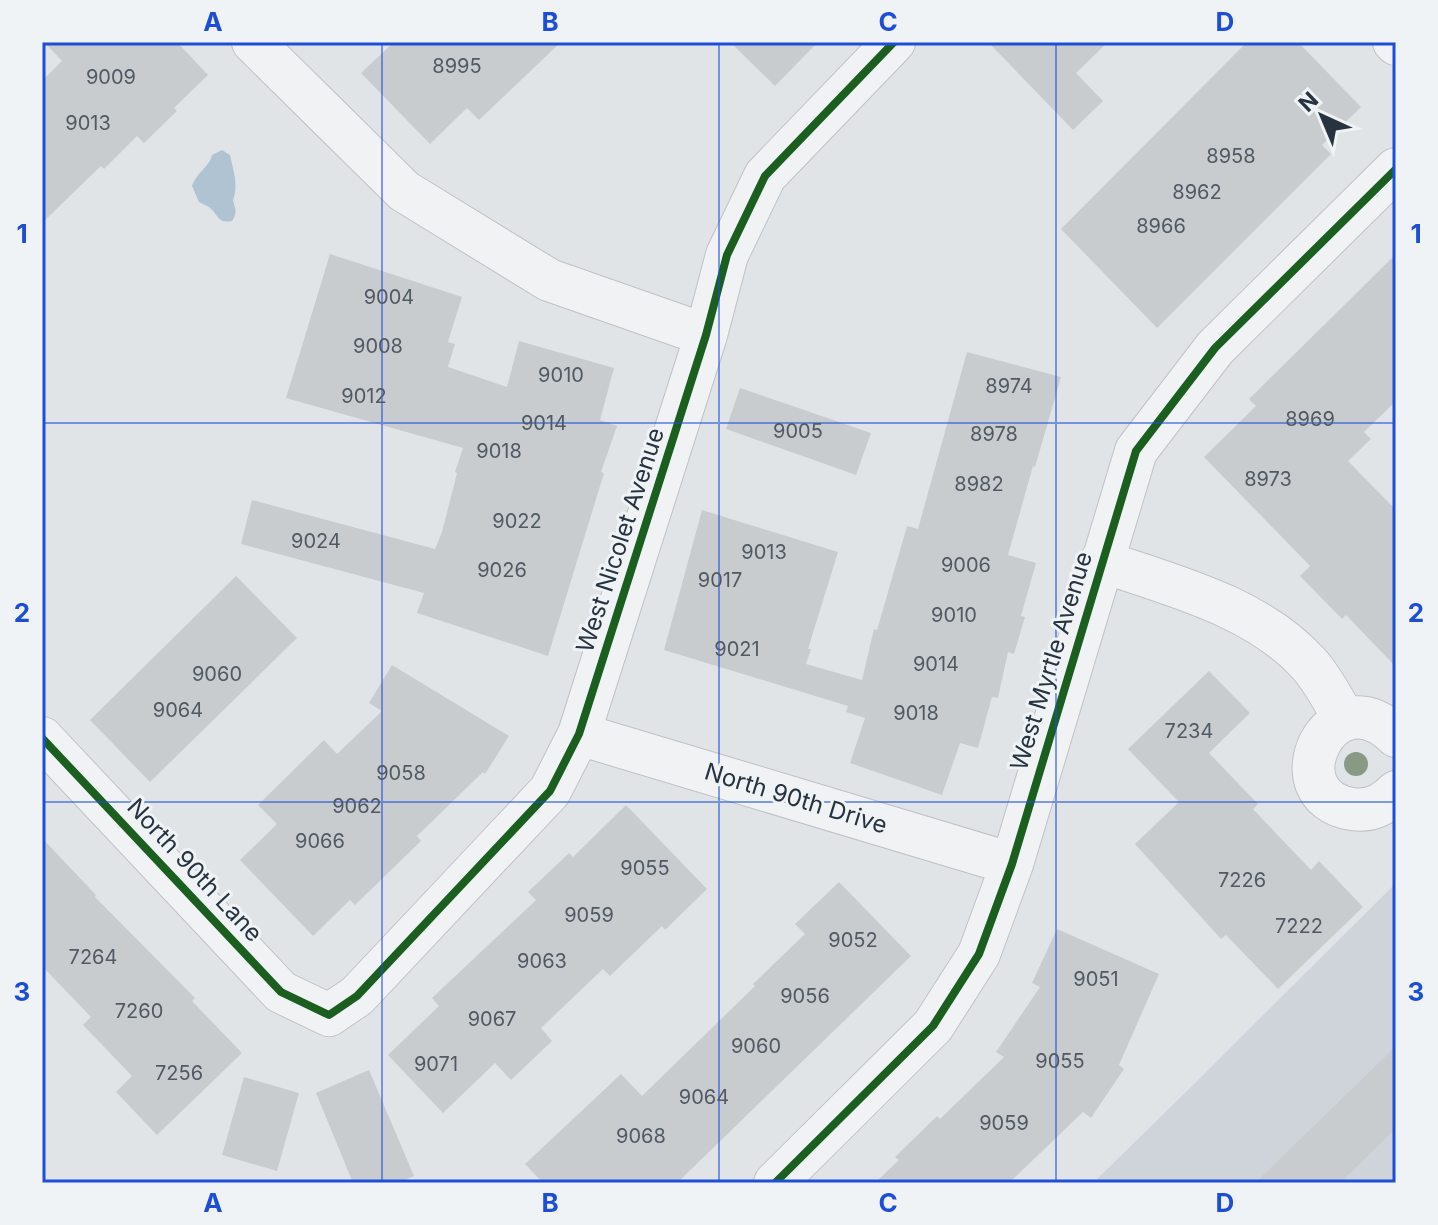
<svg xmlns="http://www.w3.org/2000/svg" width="1438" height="1225" font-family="Inter,sans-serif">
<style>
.built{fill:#cfd4da}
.water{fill:#afc3d2}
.building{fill:#c9cccf}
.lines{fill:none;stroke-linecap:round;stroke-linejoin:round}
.minor-casing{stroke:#bfc2c5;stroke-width:44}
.minor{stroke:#f1f2f3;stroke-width:42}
.cycleway-casing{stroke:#eff3f6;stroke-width:13}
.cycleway{stroke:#1b5e20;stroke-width:8}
.tree{fill:#889985}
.grid{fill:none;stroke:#1d4ed8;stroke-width:2;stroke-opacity:0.55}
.labels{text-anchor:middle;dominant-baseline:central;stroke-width:6;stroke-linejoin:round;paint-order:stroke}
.number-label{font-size:20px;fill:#515a64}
.street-label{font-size:24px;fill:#283340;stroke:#eff3f6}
.neatline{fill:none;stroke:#1d4ed8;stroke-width:3}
.grid-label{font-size:26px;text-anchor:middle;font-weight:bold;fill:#1d4ed8}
</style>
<rect width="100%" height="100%" fill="#e1e4e7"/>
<path class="built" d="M1396,883V1183H1093L1193,1085Z"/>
<path class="water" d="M222,150L230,155C233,169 239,186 233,200C235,209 238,212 232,221C217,224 218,214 209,207C206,205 202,204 199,202L192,186C197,172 210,166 212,155Z"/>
<path class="building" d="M44,42H177L208,75L174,108L177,111L144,143L137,136L104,169L101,166L42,223V81L62,61Z
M394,42H561L479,120L467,108L430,144L361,73Z
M730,42H818L775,86Z
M988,42H1108L1076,73L1103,101L1073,130Z
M1247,42H1298L1361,107L1322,145L1331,154L1157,328L1061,229Z
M330,254L462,297L448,342L455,344L448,367L507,387L519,341L614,368L600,420L617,426L601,472L604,473L548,656L417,613L424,593L241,544L252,500L435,549L442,532L457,473L455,472L463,448L286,398Z
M1396,254V401L1364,432L1371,439L1348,461L1396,510V667L1346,615L1342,619L1300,576L1310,566L1204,457L1256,406L1249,399Z
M967,352L1061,377L1035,467L1033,466L1008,555L1036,563L1021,616L1025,617L1014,654L1008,652L998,698L992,697L978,748L960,743L942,795L850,763L865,718L846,712L848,706L664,650L702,510L838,552L808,649H811L806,664L862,680L874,629L877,630L907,526L918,529Z
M740,388L871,433L856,475L726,429Z
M236,576L297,638L150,782L90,720Z
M392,665L509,736L485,774L483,772L417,836L421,841L355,905L350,900L313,936L240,860L277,824L258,805L324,740L337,754L382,711L369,703Z
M1209,671L1250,713L1209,753L1258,804L1253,809L1311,870L1319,861L1363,907L1278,989L1226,935L1221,939L1135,844L1179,802L1128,749Z
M626,805L707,889L665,930L662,926L610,976L603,969L541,1028L552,1041L511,1080L495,1063L443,1113L388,1055L439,1006L432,998L536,900L528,892L569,853L573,857Z
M42,838L96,895L95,897L195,998L192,1001L242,1053L157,1135L116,1092L132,1076L83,1025L91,1017L42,966Z
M839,882L911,956L677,1183H543L525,1164L621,1074L642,1096L755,986L753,984L805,934L795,924Z
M1057,929L1159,974L1119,1065L1124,1069L1091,1118L1083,1112L1009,1183H875L899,1160L895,1157L937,1116L940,1119L1004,1057L996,1052L1040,987L1032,983Z
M1396,1046V1128L1340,1183H1255Z
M369,1070L414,1176L398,1183H353L316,1093Z
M244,1077L299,1093L277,1171L222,1155Z"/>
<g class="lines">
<g class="minor-casing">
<path id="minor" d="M253,42L404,191L549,280L706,335
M1394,42L1396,44
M1101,561C1173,586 1256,606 1308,663C1323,679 1334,702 1345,720
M579,734L1012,864
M1396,736C1330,671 1273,797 1352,809C1370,812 1384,805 1396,792
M42,738L281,992L329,1015L357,996L550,791L579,734L706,335L727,255L765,176L894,42
M775,1183L933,1026L979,954L1012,864L1136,451L1215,348L1396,169"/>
</g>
<use href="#minor" class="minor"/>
<g class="cycleway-casing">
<path id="cycleway" d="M42,738L281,992L329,1015L357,996L550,791L579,734L706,335L727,255L765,176L894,42
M775,1183L933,1026L979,954L1012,864L1136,451L1215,348L1396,169"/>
</g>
<use href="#cycleway" class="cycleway"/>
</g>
<circle class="tree" cx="1356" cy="764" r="12"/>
<path class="grid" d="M382,42V1183M719,42V1183M1056,42V1183M42,423H1396M42,802H1396"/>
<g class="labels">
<g class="number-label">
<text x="457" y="66">8995</text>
<text x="111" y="77">9009</text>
<text x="88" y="123">9013</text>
<text x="1231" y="156">8958</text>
<text x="1197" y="192">8962</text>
<text x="1161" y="226">8966</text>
<text x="389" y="297">9004</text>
<text x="378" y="346">9008</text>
<text x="561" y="375">9010</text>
<text x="1009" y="386">8974</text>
<text x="364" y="396">9012</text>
<text x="1310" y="419">8969</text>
<text x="544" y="423">9014</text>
<text x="798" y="431">9005</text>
<text x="994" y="434">8978</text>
<text x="499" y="451">9018</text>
<text x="1268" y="479">8973</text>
<text x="979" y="484">8982</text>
<text x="517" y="521">9022</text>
<text x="316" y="541">9024</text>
<text x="764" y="552">9013</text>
<text x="966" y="565">9006</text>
<text x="502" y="570">9026</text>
<text x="720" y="580">9017</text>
<text x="954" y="615">9010</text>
<text x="737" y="649">9021</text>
<text x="936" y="664">9014</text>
<text x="217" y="674">9060</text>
<text x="178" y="710">9064</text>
<text x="916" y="713">9018</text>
<text x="1189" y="731">7234</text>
<text x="401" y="773">9058</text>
<text x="357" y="806">9062</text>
<text x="320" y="841">9066</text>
<text x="645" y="868">9055</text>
<text x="1242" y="880">7226</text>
<text x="589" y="915">9059</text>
<text x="1299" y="926">7222</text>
<text x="853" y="940">9052</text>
<text x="93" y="957">7264</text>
<text x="542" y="961">9063</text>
<text x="1096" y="979">9051</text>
<text x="805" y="996">9056</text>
<text x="139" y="1011">7260</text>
<text x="492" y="1019">9067</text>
<text x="756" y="1046">9060</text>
<text x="1060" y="1061">9055</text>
<text x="436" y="1064">9071</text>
<text x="179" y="1073">7256</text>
<text x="704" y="1097">9064</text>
<text x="1004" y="1123">9059</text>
<text x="641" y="1136">9068</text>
</g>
<g class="street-label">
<text transform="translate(620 540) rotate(-72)">West Nicolet Avenue</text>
<text transform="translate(1051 661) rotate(-73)">West Myrtle Avenue</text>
<text transform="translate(796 798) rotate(17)">North 90th Drive</text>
<text transform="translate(195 870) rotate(47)">North 90th Lane</text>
</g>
</g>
<rect width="1438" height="1225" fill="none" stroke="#eff3f6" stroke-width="88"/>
<g transform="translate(1322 116) rotate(316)" stroke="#eff3f6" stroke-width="6" paint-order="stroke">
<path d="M0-6L14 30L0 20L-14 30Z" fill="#283340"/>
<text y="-12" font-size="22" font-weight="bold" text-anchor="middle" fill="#283340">N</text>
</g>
<rect x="44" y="44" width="1350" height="1137" class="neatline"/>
<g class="grid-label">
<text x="213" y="31">A</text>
<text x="550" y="31">B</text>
<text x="888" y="31">C</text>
<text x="1225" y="31">D</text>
<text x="22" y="243">1</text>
<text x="1416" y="243">1</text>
<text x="22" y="622">2</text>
<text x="1416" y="622">2</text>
<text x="22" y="1001">3</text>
<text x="1416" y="1001">3</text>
<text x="213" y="1212">A</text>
<text x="550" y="1212">B</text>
<text x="888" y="1212">C</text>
<text x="1225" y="1212">D</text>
</g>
</svg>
